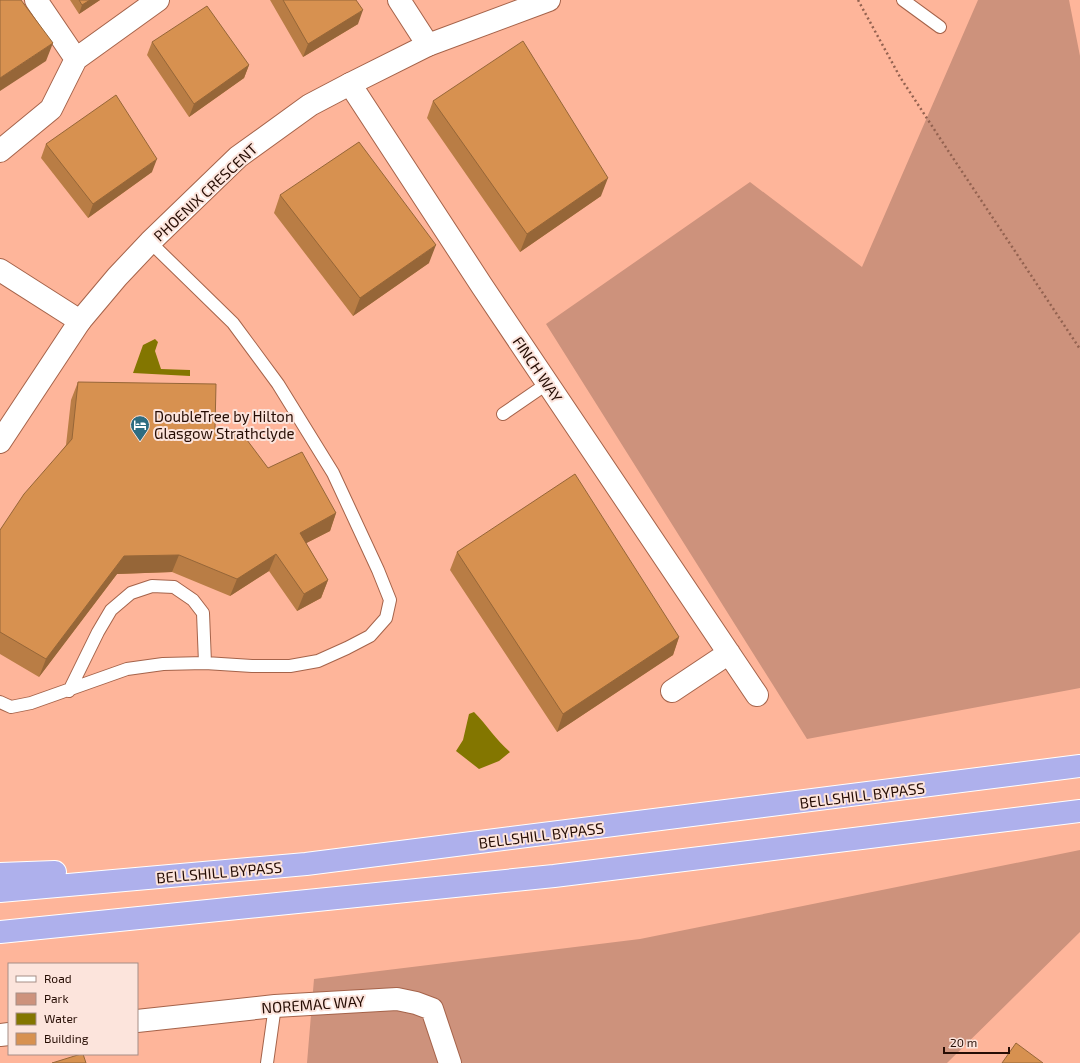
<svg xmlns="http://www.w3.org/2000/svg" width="1080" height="1063" font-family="'Exo 2',sans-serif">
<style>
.green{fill:#cd927c}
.water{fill:#837600}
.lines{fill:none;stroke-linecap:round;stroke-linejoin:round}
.service-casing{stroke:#a5634a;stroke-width:14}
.minor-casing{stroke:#a5634a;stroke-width:24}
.tertiary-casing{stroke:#a5634a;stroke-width:24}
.trunk-casing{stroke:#fff;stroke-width:24}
.path{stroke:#936250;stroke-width:2.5;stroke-dasharray:2 3;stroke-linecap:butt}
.service{stroke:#fff;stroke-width:12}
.minor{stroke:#fff;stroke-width:22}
.tertiary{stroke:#fff;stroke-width:22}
.trunk{stroke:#aeb0ec;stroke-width:22}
.wall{fill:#b97d45}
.shaded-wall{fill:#966638}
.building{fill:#d79150;stroke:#966638}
.labels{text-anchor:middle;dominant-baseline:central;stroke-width:4;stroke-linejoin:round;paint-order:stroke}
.street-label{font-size:15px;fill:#260d04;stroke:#fce4dc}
.poi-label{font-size:15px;fill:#260d04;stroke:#fce4dc;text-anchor:start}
</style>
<rect width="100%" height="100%" fill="#feb59a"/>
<path class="green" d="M978,0H1069L1080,56V688L807,739L546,324L750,182L862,267Z
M1080,850V932L947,1063H307L314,979L640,939Z"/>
<path class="water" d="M155,339L158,342L155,351L161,369L190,370V376L133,373L143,345Z
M474,712C487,725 496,740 510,752L499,761L479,769L456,751L463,740L469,714Z"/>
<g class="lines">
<g class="service-casing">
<path id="service" d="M903,0L940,27
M503,414L548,383
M69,691L98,632L111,610L131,593L152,586L174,587L193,600L203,613L205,663
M0,702L11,707L31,703L127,669L163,664L205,663L252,666H290L318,661L347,648L370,636L386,618L390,600L378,570L333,473L278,384L233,323L150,242
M267,1063L275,1006"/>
</g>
<g class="minor-casing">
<path id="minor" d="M36,0L76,59
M399,0L428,45
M350,84L482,286L757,695
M0,151L51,109L76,59L158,0
M0,270L80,321
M672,691L729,653
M137,1021L275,1006L397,999L416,1003L432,1009L450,1063
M0,1035L9,1034"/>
</g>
<g class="tertiary-casing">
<path id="tertiary" d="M0,442L80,321L117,277L150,242L238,157L310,105L350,84L428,45L549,0"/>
</g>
<g class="trunk-casing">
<path id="trunk" d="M0,874L55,872
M0,891L306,864L1080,766
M0,932L554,876L1080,811"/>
</g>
<path class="path" d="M858,0L900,77L947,149L1080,349"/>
<use href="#service" class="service"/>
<use href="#minor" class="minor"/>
<use href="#tertiary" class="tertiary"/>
<use href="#trunk" class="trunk"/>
</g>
<path class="wall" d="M70,0H100L79,14Z
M270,0H356L358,24L303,57Z
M152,42L249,65L244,78L189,117L147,55Z
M433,101L601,196L520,252L427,118Z
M46,144L152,172L88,218L41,158Z
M280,195L429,263L353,316L274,213Z
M78,382L215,429L268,468L336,513L330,531L306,543L328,580L321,598L297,611L269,571L230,596L172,572L117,574L39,677L0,654V530L66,445L71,400Z
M457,552L679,637L673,655L557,732L450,570Z"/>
<path class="shaded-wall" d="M90,0H100L79,14L82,5Z
M363,10L358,24L303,57L308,44Z
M53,43L46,61L0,91V78Z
M249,65L244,78L189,117L194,104Z
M157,159L152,172L88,218L93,204Z
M608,178L601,196L520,252L527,234Z
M436,245L429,263L353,316L360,298Z
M336,513L330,531L293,550L300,533Z
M276,554L269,571L230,596L237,579Z
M179,555L172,572L117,574L39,677L46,659L124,556Z
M328,580L321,598L297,611L304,594Z
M679,637L673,655L557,732L563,714Z"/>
<path class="building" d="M0,0H21L53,43L0,78Z
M79,0H90L82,5Z
M283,0H356L363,10L308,44Z
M207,6L249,65L194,104L152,42Z
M523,41L608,178L527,234L433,101Z
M116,95L157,159L93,204L46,144Z
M359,142L436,245L360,298L280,195Z
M78,382L216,384L215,429L241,432L268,468L302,452L336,513L300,533L328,580L304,594L276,554L237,579L179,555L124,556L46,659L0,632V530L24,494L72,439Z
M575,474L679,637L563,714L457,552Z
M1016,1043L1043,1063H1002Z
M81,1054H83L86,1063H52Z"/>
<defs>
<g id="hotel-pin" transform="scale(1)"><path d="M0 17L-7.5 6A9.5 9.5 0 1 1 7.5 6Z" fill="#2d6d81" stroke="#fce4dc"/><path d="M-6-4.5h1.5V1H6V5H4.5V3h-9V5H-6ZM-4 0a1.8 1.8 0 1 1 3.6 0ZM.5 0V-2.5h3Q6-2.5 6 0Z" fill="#fff"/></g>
</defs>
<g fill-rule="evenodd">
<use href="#hotel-pin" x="140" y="425"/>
</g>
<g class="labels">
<g class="street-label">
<text transform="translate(205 192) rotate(-43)">PHOENIX CRESCENT</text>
<text transform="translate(538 369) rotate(56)">FINCH WAY</text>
<text transform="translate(862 795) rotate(-7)">BELLSHILL BYPASS</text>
<text transform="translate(541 835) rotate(-7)">BELLSHILL BYPASS</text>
<text transform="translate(219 872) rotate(-5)">BELLSHILL BYPASS</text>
<text transform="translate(313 1004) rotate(-4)">NOREMAC WAY</text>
</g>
<g class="poi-label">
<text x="154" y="416">DoubleTree by Hilton<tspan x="154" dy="17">Glasgow Strathclyde</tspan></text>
</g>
</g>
<rect x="8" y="963" width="130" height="92" fill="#fce4dc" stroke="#a68e86"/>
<rect x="16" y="976" width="20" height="6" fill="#ffffff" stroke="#a68e86"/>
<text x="44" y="983" font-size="12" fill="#260d04">Road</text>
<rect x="16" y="993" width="20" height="12" fill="#cd927c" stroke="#a68e86"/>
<text x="44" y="1003" font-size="12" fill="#260d04">Park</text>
<rect x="16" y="1013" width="20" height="12" fill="#837600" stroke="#a68e86"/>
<text x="44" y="1023" font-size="12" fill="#260d04">Water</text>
<rect x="16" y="1033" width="20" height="12" fill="#d79150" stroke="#a68e86"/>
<text x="44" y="1043" font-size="12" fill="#260d04">Building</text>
<path d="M944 1047v6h65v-6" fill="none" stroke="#260d04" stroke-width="2"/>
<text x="950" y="1047" font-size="12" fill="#260d04" stroke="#fce4dc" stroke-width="3" paint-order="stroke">20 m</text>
</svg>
